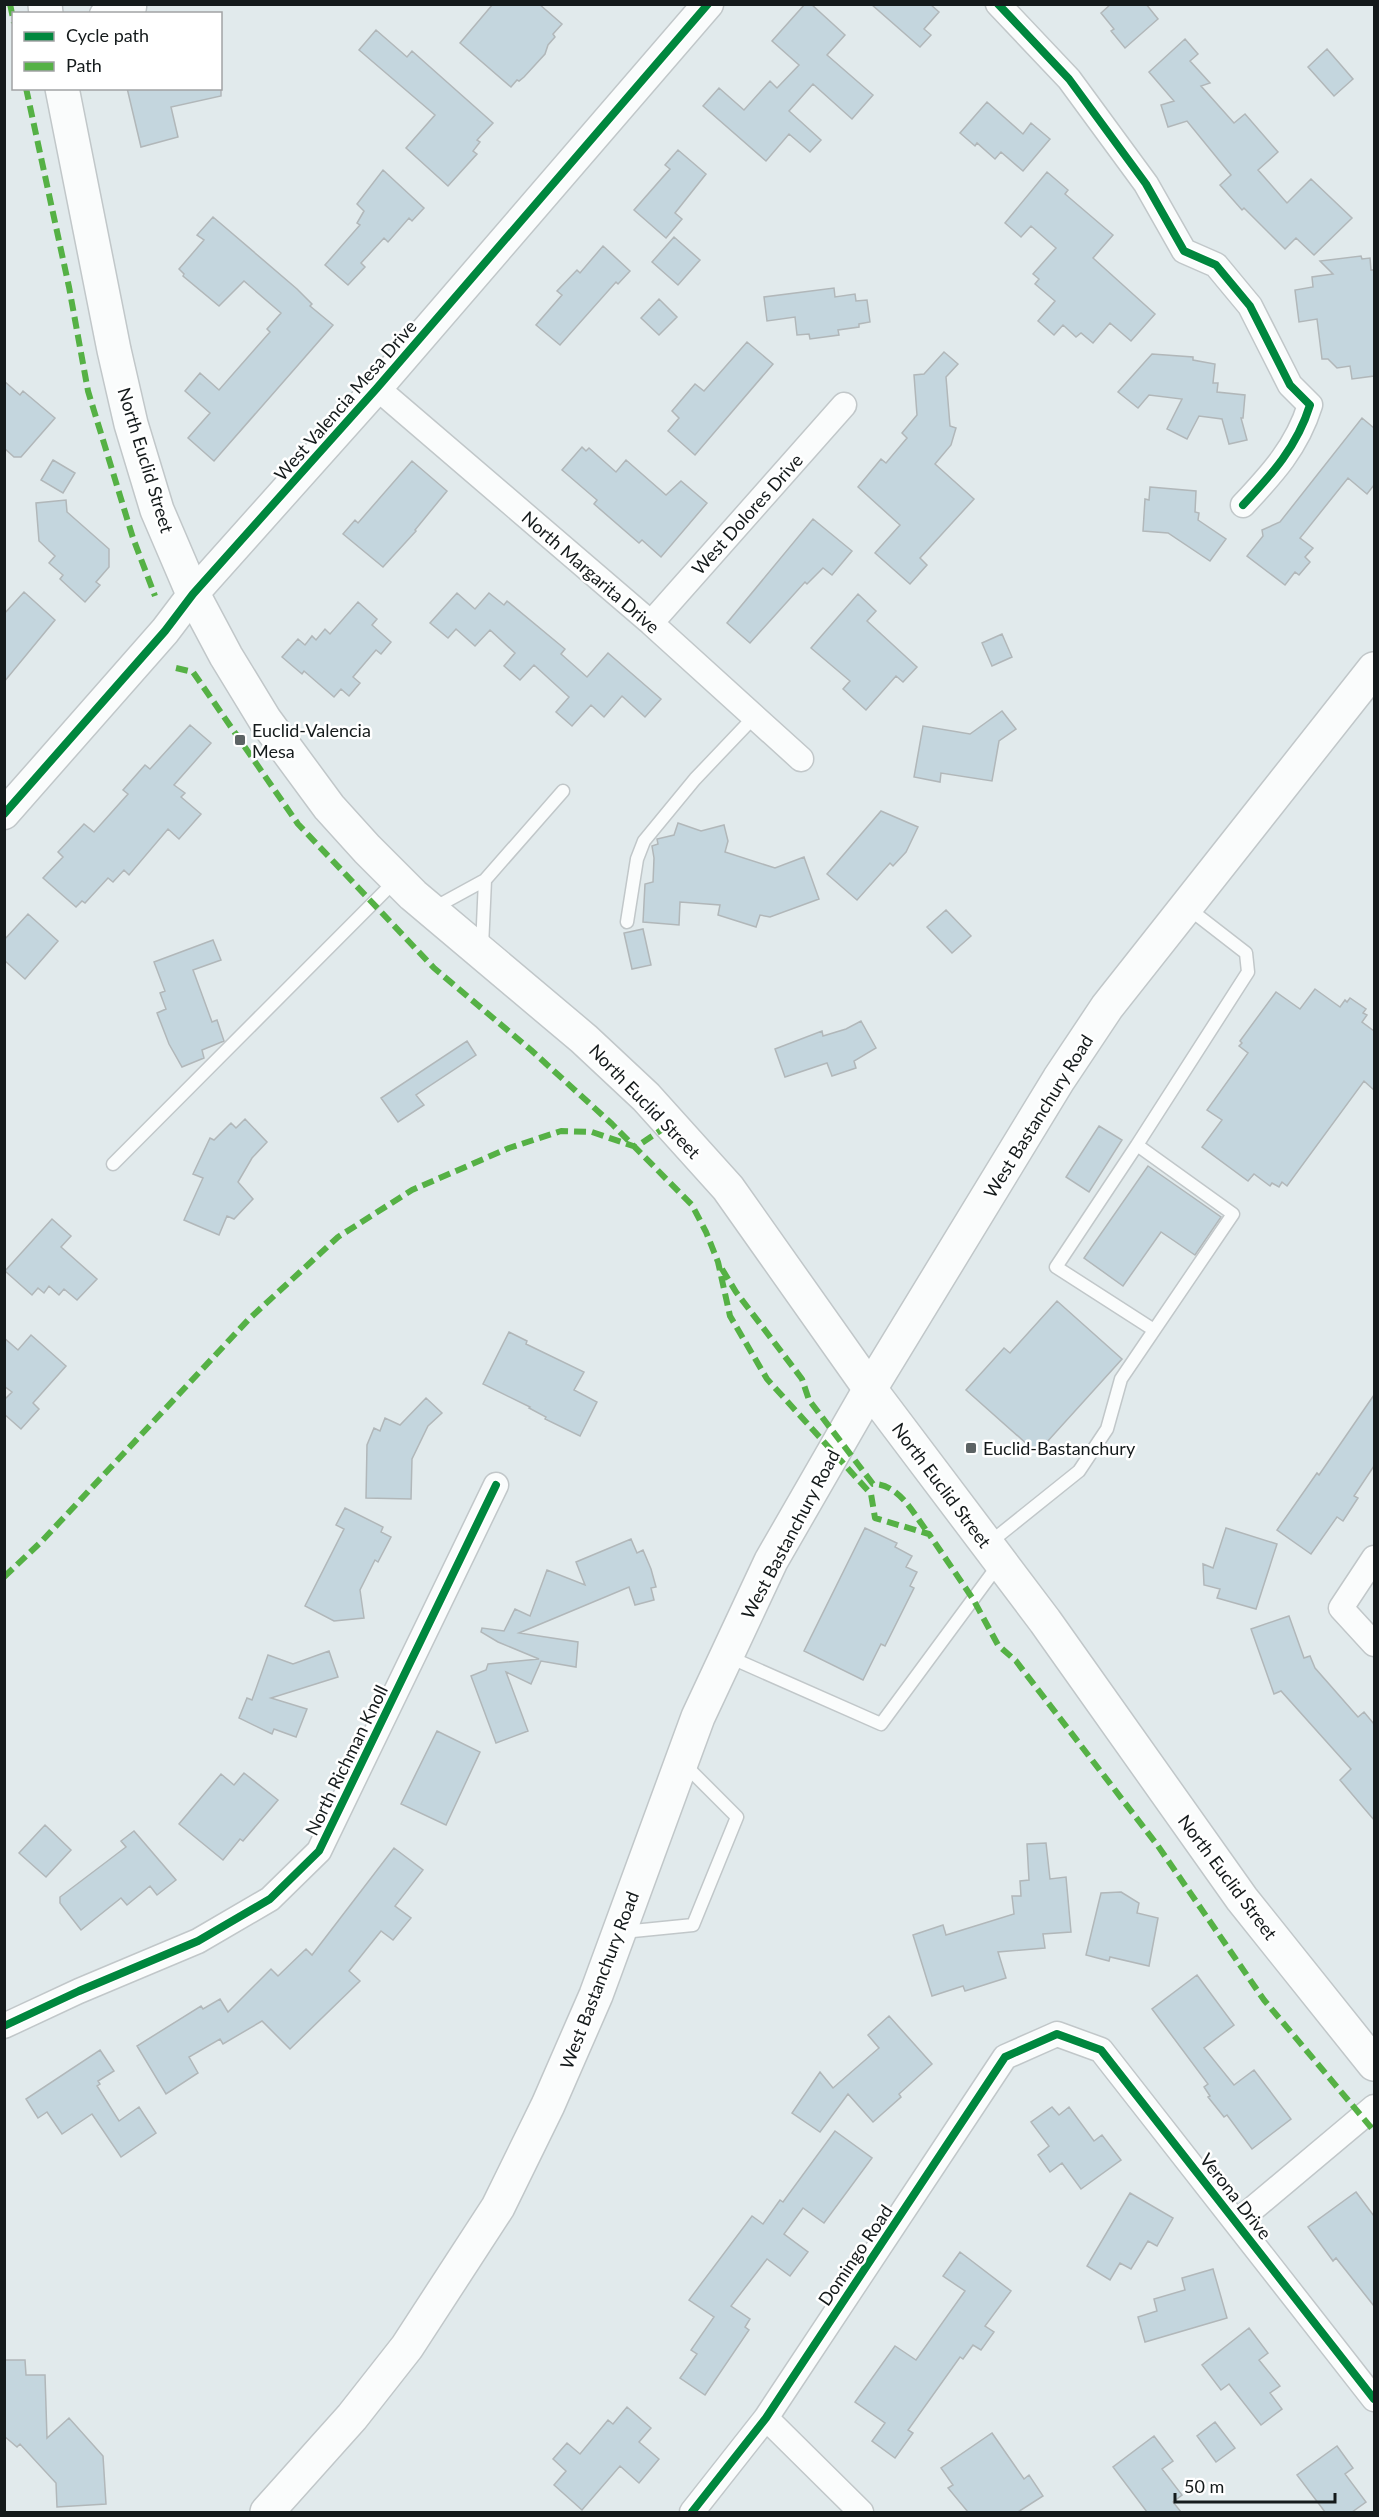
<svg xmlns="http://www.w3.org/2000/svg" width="1379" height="2517" font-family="Lato,sans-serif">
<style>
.building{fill:#c4d6de;stroke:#b1b7b9;stroke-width:1.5}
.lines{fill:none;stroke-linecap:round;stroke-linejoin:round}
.service-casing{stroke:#c1c7c9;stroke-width:15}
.minor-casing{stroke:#c1c7c9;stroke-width:27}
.tertiary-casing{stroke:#c1c7c9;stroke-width:33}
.secondary-casing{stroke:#c1c7c9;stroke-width:36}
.primary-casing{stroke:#c1c7c9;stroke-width:36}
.service{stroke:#fafcfc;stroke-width:12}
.minor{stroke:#fafcfc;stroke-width:24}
.tertiary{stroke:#fafcfc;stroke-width:30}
.secondary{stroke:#fafcfc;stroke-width:33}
.primary{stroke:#fafcfc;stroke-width:33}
.quiet{stroke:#55b145;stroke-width:6;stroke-dasharray:12 6;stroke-linecap:butt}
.cycleway-casing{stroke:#fff;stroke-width:11}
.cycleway{stroke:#00873e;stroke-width:8}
.poi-dot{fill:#5c6364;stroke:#fff;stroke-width:2}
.labels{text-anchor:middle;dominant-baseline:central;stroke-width:5;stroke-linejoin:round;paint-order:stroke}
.street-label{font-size:18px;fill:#141a1b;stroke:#fff}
.poi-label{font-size:18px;fill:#141a1b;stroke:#fff;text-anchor:start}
</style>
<rect width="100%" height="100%" fill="#e1eaec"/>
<path class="building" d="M493,4H539L562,24L553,34L555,37L548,45L545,54L524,77L519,81L517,80L511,87L460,43Z
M805,4H811L845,35L827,55L873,95L852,119L813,84L789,111L821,140L810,152L789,134L766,161L703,106L719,88L744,110L770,81L777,88L799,65L772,41Z
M871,4H930L939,12L924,29L931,35L920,47Z
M1111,4H1146L1158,19L1125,48L1111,31L1114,29L1101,13Z
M376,30L407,57L412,51L493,123L477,140L480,142L473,151L477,154L448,186L406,148L435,115L359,50Z
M1185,39L1198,54L1190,61L1210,83L1201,86L1234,123L1245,114L1278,152L1258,170L1287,203L1311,179L1352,218L1314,255L1296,238L1285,249L1244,208L1242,210L1220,185L1231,175L1187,121L1168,127L1161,105L1174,101L1149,72Z
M1327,49L1353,79L1334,96L1308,67Z
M127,88H221V96L171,107L178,137L141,147Z
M987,102L1023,134L1031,123L1050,139L1023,171L1001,152L995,159L977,143L975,146L960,133Z
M678,150L706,174L675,213L682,219L666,238L634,210L670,169L665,165Z
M383,170L424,208L412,221L409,218L388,242L384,238L361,263L365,267L348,285L325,265L360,225L357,223L364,211L357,204Z
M1047,172L1068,190L1065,194L1113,235L1093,258L1155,314L1131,341L1110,323L1093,343L1081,333L1076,337L1063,325L1054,335L1038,321L1055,301L1035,284L1039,279L1033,274L1056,248L1031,226L1021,237L1005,223Z
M213,217L297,289L312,304L310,306L333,325L214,461L188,438L210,413L185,391L200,373L219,390L270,332L267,329L281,313L244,281L219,306L183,276L184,274L179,269L204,240L197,235Z
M674,237L700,260L678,285L652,262Z
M603,246L630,271L618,284L616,282L560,345L536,325L562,295L557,291L577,270L580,273Z
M1361,256L1362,259L1370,258L1371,270H1374V376L1352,379L1350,366L1337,368L1328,359H1322L1317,319L1299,322L1295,290L1313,287L1312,277L1333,274L1320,261Z
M834,288L835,297L855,294L856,301L867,300L870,322L859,324V327L838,330L839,335L810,339L809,334L797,335L795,317L767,321L764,297Z
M659,299L677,317L659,335L641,318Z
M747,342L773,364L695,455L668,431L679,418L672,411L695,384L704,391Z
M944,352L958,364L946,377L950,426L956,428L951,445L935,464L974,499L920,558L927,565L910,584L875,553L900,525L858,487L881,459L886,463L907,438L902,433L917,415L914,375L924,374Z
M1152,354L1193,357V360L1215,364L1213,383H1218L1217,392L1245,395L1243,418H1241L1247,440L1229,444L1222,419L1199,416L1187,439L1167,429L1182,399L1149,395L1138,408L1118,392Z
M4,381L20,395L23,391L55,418L21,457H14L4,448Z
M1362,418L1374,428V485L1367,494L1348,478L1300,538L1313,548L1305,557L1310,562L1299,575L1295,572L1285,585L1247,556L1263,536L1262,530L1280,522Z
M582,447L586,451L589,448L616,472L626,460L666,495L681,481L707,503L661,557L642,540L639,543L594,504L597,500L562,470Z
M53,460L75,473L63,493L41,480Z
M412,461L447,491L415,530L416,531L383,567L343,534L355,520L358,523Z
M1150,487L1196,491L1195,512L1199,513L1198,520L1226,539L1210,561L1168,533L1143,531L1145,499L1149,500Z
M66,500L67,512L109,549V567L96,582L100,585L85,602L60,579L63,575L49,563L55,556L39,541L36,503Z
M813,519L852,551L832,575L823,568L807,584L805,582L750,643L727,623Z
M24,592L55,620L4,682V614Z
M457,593L475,609L489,593L504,605L507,601L565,649L561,654L587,677L608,653L661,699L645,717L622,696L604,717L591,705L572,726L556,712L569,697L534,665L520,680L504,666L515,653L490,630L475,646L456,629L448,638L430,623Z
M858,594L876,611L867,621L917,667L903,682L896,676L866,710L843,689L850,681L811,648Z
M358,602L377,619L372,625L391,642L381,654L376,650L353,677L360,683L349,696L341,689L334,697L304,671L302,674L282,657L298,639L305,645L312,636L316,640L325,629L330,634Z
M1002,634L1012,657L992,666L982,643Z
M1002,711L1016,729L999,741L992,781L941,773L940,782L914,777L923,726L970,734Z
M190,725L211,743L174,785L185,793L181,797L201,814L179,839L168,829L129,875L124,870L113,882L108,878L85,903L82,901L76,907L43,878L63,857L58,852L84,824L94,832L128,794L123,790L145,765L150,769Z
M881,811L918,827L906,852L893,866L890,863L857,900L827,874Z
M678,823L701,831L724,825L728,841L725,852L775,868L804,857L819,899L770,917L760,915L756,927L718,915L720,905L680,902L679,925L643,922L645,884L653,882L654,858L652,846L658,844L657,839L674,835Z
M946,910L971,936L952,953L927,927Z
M28,914L58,941L25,979L4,960V940Z
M643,929L651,965L632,969L624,933Z
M213,940L221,960L193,970L212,1022L217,1020L224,1041L202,1050L204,1058L182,1067L169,1044L157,1013L166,1009L160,993L165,991L154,962Z
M1315,989L1340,1007L1345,1000L1347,1002L1350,998L1366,1009L1363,1013L1367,1015L1362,1022L1374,1031V1090L1364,1081L1287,1186L1282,1182L1279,1187L1272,1183L1270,1186L1254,1174L1248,1181L1202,1147L1222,1120L1207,1110L1248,1053L1239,1046L1242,1043L1240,1041L1276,992L1300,1009Z
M861,1021L876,1048L854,1061L856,1068L832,1076L827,1063L785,1077L775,1049L822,1031L823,1036L846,1029Z
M467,1041L476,1055L416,1095L424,1105L398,1122L381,1098Z
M245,1119L267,1142L252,1158L238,1182L253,1199L234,1219L227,1216L219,1235L184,1220L203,1178L193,1174L210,1138L214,1140L231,1123L236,1128Z
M1099,1126L1122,1140L1089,1192L1066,1177Z
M1148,1166L1221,1217L1195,1255L1161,1232L1123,1286L1084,1258Z
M52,1219L71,1236L61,1247L97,1279L77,1300L64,1289L59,1295L49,1286L44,1293L38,1288L32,1295L5,1271Z
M1057,1301L1122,1359L1037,1453L966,1390L1004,1348L1010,1353Z
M509,1332L527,1341L526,1344L584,1372L574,1390L597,1402L580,1436L545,1419L546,1417L529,1408L530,1407L483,1384Z
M31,1335L66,1366L33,1403L39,1409L21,1429L4,1414V1400L12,1392L4,1386V1338L18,1350Z
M1374,1395V1466L1354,1496L1358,1498L1343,1521L1337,1517L1311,1554L1277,1530L1317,1473L1319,1475Z
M426,1398L442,1413L428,1426L412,1459L411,1499L366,1498L367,1445L374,1428L380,1431L385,1418L400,1425Z
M345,1508L383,1527L381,1532L391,1537L378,1562L375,1560L360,1590L364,1618L334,1621L305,1606L344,1529L336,1525Z
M865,1528L897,1543L895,1547L912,1556L906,1567L917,1572L910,1586L914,1588L885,1646L881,1644L863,1680L804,1651Z
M1226,1528L1277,1544L1256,1609L1217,1598L1220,1589L1204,1585L1203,1564L1213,1568Z
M631,1539L637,1553L643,1550L651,1569L656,1587L651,1588L654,1600L635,1605L629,1587L519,1633L578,1642L576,1667L541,1661L531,1684L506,1672L528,1731L496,1743L471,1676L486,1670L488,1664L539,1659L498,1642L481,1632L482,1628L504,1631L515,1609L530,1616L547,1570L585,1585L576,1562Z
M1289,1616L1304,1658L1310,1656L1315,1668L1358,1717L1364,1712L1374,1724V1820L1340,1780L1351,1769L1281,1691L1274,1694L1251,1629Z
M329,1651L338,1677L271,1698L307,1709L296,1737L274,1729L272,1734L239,1718L247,1698L252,1700L268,1655L293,1664Z
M437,1731L480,1752L446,1825L401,1804Z
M244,1773L278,1800L243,1841L240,1839L223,1860L179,1824L221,1774L234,1785Z
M45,1825L71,1850L46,1877L19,1853Z
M134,1831L176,1880L157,1895L150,1886L127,1905L121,1898L81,1930L60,1903V1897L126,1847L121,1841Z
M1046,1843L1050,1879L1066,1877L1071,1932L1043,1934L1045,1948L998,1952L1006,1978L965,1991L963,1986L932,1996L913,1935L943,1925L946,1935L1014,1914L1012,1896H1021L1020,1881L1029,1880L1027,1844Z
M394,1848L423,1870L395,1906L411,1918L393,1940L381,1931L349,1971L360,1981L290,2049L262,2021L223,2044L220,2039L189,2057L198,2073L166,2094L137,2046L201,2006L203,2009L220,1999L228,2012L271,1969L278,1976L306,1949L312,1955Z
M1121,1892L1139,1903L1137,1913L1158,1918L1149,1966L1110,1957L1109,1961L1086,1955L1101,1893Z
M1197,1975L1234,2025L1204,2048L1234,2085L1254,2070L1291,2119L1252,2149L1227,2115L1224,2117L1208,2097L1210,2096L1204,2087L1208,2084L1152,2009Z
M889,2016L932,2064L899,2094L901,2097L873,2122L848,2094L820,2132L792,2113L820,2072L833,2088L879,2048L868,2035Z
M100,2050L114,2071L98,2081L100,2084L97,2086L119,2121L139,2107L156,2133L121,2157L92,2114L62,2134L47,2112L38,2118L26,2099Z
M1052,2107L1059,2115L1069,2107L1094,2141L1102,2135L1121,2160L1081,2189L1062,2163L1050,2172L1038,2155L1049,2146L1031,2122Z
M835,2131L872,2158L824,2223L803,2208L784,2234L808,2252L790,2276L767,2259L731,2306L750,2319L745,2327L749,2330L705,2395L680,2378L697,2354L691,2350L714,2317L689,2300L752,2216L763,2224L780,2200L783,2202Z
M1356,2192L1374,2216V2306L1336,2258L1333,2261L1308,2227Z
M1130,2193L1173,2218L1157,2246L1148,2241L1131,2269L1120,2263L1110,2280L1087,2266Z
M960,2252L1011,2291L985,2326L994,2332L981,2350L973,2345L963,2359L960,2357L908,2430L913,2433L895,2458L872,2441L885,2423L855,2402L895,2346L916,2360L965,2291L943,2276Z
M1213,2269L1227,2318L1145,2342L1138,2317L1157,2311L1154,2299L1185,2290L1182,2278Z
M1249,2328L1268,2353L1259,2360L1280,2386L1270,2393L1282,2409L1261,2425L1229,2384L1221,2390L1202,2365Z
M4,2360H25L26,2375H45L47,2438L69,2418L103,2456L106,2504L57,2507L56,2483L20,2444L17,2447L4,2436Z
M627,2407L651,2428L639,2442L659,2459L639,2483L620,2466L582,2510L554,2485L566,2471L553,2459L567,2443L580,2454L608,2420L613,2424Z
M1215,2422L1235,2448L1216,2462L1197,2436Z
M992,2433L1024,2479L1029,2475L1043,2496L1018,2512H968L948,2488L953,2485L941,2468Z
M1154,2436L1173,2461L1162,2469L1182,2495L1173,2502L1181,2512H1147L1113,2467Z
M1337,2446L1353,2468L1345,2474L1366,2502L1352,2512H1325L1297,2475Z"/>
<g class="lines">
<g class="service-casing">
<path id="service" d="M432,909L485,880L563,791
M627,922L637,859L644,841L695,779L754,717
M482,947L485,880
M1137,1145L1056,1267L1154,1330
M113,1164L396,880
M988,1544L1079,1471L1107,1429L1121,1379L1233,1214L1137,1145L1248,972L1246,953L1188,908
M727,1656L881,1724L999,1564
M623,1932L693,1925L737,1817L684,1764"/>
</g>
<g class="minor-casing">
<path id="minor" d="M998,4L1069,79L1146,184L1184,251L1216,265L1250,306L1290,385L1310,405C1297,447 1272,474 1243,505
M102,14L134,7
M377,388L651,623L801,759
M651,623L844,405
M1374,1558L1341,1608L1374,1644
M4,2026L79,1991L198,1941L270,1899L319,1851L496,1485
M1237,2222L1374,2107
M766,2418L861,2512
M692,2512L766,2418L1005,2057L1057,2034L1101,2050L1374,2399"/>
</g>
<g class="tertiary-casing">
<path id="tertiary" d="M4,814L165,631L193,594L377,388L708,4"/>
</g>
<g class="secondary-casing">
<path id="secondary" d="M45,4L46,14
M62,88L114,350L131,424L157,510L193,594L226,656L265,720L329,807L367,849L413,895L584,1039L646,1097L728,1188L870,1389L1045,1621L1242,1899L1374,2064"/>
</g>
<g class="primary-casing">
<path id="primary" d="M267,2512L352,2417L407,2347L498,2207L548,2105L596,1995L698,1717L771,1561L870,1389L1059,1079L1107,1007L1374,669"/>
</g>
<use href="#service" class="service"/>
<use href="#minor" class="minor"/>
<use href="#tertiary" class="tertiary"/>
<use href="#secondary" class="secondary"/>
<use href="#primary" class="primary"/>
<path class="quiet" d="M10,4L14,23
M26,88L69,287L88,391L133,538L155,596
M176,668L193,672L298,824L434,968L531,1050L612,1124L692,1205L706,1232L718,1262L730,1316L767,1379L871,1494L875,1518L929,1534L973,1599L998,1645L1016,1661L1158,1846L1264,2000L1374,2131
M722,1269L736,1292L802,1379L809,1400L873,1484C900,1484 914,1515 929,1534
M4,1577L42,1541L249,1319L338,1237L412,1190L509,1148L561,1131L592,1132L636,1147L670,1124"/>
<g class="cycleway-casing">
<path id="cycleway" d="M998,4L1069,79L1146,184L1184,251L1216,265L1250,306L1290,385L1310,405C1297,447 1272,474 1243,505
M4,814L165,631L193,594L377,388L708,4
M4,2026L79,1991L198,1941L270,1899L319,1851L496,1485
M692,2512L766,2418L1005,2057L1057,2034L1101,2050L1374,2399"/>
</g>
<use href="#cycleway" class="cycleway"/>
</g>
<g class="poi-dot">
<rect x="234" y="734" width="12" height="12" rx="3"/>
<rect x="965" y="1442" width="12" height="12" rx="3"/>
</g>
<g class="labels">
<g class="street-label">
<text transform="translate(345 400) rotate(-49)">West Valencia Mesa Drive</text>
<text transform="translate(146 460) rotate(73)">North Euclid Street</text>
<text transform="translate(747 514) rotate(-48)">West Dolores Drive</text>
<text transform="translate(591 572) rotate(41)">North Margarita Drive</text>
<text transform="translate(645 1101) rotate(46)">North Euclid Street</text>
<text transform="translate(1038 1116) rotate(-58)">West Bastanchury Road</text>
<text transform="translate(942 1485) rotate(53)">North Euclid Street</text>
<text transform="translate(790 1534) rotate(-62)">West Bastanchury Road</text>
<text transform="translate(346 1760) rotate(-64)">North Richman Knoll</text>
<text transform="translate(1228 1877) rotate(53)">North Euclid Street</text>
<text transform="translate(599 1980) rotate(-69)">West Bastanchury Road</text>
<text transform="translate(1236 2196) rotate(52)">Verona Drive</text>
<text transform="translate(855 2255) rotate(-56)">Domingo Road</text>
</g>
<g class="poi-label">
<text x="252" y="730">Euclid-Valencia<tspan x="252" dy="21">Mesa</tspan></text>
<text x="983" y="1448">Euclid-Bastanchury</text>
</g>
</g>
<rect width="1379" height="2517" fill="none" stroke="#141a1b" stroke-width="12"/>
<rect x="12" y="12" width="210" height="78" fill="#ffffff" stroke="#a1a3a4" stroke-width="1.5"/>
<rect x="24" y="32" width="30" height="9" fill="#00873e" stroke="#a1a3a4" stroke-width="1.5"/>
<text x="66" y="42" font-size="18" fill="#141a1b">Cycle path</text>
<rect x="24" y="62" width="30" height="9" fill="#55b145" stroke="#a1a3a4" stroke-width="1.5"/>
<text x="66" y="72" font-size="18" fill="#141a1b">Path</text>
<path d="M1175 2493v9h160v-9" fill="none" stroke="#141a1b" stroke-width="3"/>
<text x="1184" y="2493" font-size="18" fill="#141a1b" stroke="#ffffff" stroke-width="4.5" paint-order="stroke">50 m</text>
</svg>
